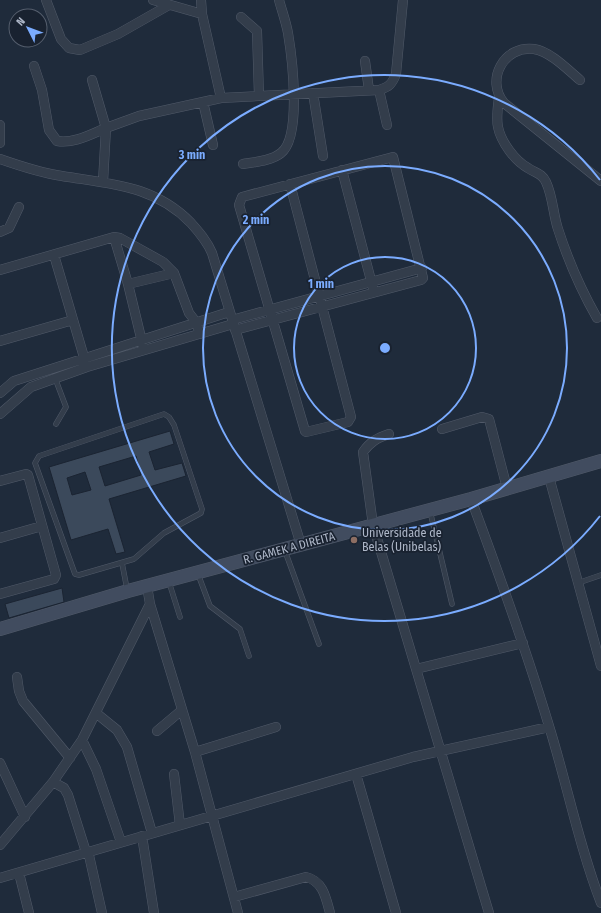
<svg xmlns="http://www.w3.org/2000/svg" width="601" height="913" font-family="'Fira Sans Condensed',sans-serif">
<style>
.building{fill:#3b495b;stroke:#1b2432;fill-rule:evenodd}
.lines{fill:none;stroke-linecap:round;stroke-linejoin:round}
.service-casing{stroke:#515a69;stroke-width:5.5}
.minor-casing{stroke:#515a69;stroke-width:10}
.secondary-casing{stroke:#515a69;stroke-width:14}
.service{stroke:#333d4b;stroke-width:4.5}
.minor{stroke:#333d4b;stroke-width:9}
.secondary{stroke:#414c5f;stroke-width:13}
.ring{fill:none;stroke:#7bacff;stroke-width:2}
.education-dot{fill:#8d6e63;stroke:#192230;stroke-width:1.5}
.labels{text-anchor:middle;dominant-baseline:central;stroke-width:3.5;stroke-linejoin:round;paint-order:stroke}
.poi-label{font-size:12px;fill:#aeb7c8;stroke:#192230;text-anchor:start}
.street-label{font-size:12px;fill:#aeb7c8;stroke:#192230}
.centre{fill:#7bacff;stroke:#192230;stroke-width:2}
.ring-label{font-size:12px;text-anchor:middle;font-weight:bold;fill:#7bacff;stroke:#192230;stroke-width:3.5;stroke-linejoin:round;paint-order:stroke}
</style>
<rect width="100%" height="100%" fill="#1f2b3b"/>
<path class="building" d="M170,431L174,444L149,452L155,470L182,463L186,476L109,499L125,552L116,554L108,529L71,540L49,467ZM136,456L141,475L105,486L99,467ZM85,472L91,490L72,495L67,478Z
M62,588L64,602L9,618L5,604Z"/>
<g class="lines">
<g class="service-casing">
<path id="service" d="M55,378L66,407L56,424
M164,414L169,417L174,425L202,509L201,513L164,533L134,559L79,575L75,574L35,463L39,456Z
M430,511L452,604
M285,551L319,644
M122,563L127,589
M198,574L210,606L240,629L249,656
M169,582L180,617
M578,583L601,575"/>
</g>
<g class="minor-casing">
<path id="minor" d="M46,0L61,39L69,48L80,50L118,34L169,5
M153,0L202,14
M201,0L202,14L221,98
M241,17L257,31L259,96
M365,61L369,90
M34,66L42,90L49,130L57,141C74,144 91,134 106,128L92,80
M580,80C567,69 551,52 534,49C504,45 485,80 504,103L601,181
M379,90L387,125
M313,93L323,156
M499,97C498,106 496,118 498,127C501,142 515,161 528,168C535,173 542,173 546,182C553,197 553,214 558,229C568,260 581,290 597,318
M203,102L213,145
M0,125V143
M0,159C20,166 41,173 62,176C110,184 154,185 191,223C199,232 207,241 212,253L301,545
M243,164C255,162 271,161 281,153C302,137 292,57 288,33C286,22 282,11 279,0
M342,170L373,288
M103,182L106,128L139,116L221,98L379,90C389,87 392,84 396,74L403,0
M0,232L9,228L19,207
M114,237L128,284L143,346
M54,255L86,364
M0,270L114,237L120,238L163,262L174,273L189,313L196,322L200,334
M128,284L174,273
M232,320L422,268
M235,330C297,313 359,297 421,280L423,278L393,157L242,197L239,205L305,431L306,432L348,422L351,417L290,184
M0,341L73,320
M0,393L14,381L229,312
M0,414L31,387L87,367L233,324
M442,429L482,417L489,419L507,488
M389,434C377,438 370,442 363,452L373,525L489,913
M549,477L601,666
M0,481L26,474L28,475L56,575L54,579L0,594
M471,499C499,574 526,649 549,726C567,784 579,846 601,903
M0,538L42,526
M147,586L150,604L195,752L238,913
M416,669L523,643
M17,677L19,691L23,701L70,758
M96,713L117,730L127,747L152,833
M157,731L182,710
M82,740L96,769L121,842
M195,752L276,727
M0,763L25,817
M174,774L180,825
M356,774L396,913
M53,782L64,788L68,795L86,852
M142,836L154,913
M0,845L53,782L82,740L150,604
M88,851L102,913
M19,873L29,913
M0,878L413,757L549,727
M234,897L306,877C323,881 326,898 330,913"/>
</g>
<g class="secondary-casing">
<path id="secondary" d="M0,629L128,591L471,499L601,461"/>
</g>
<use href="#service" class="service"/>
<use href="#minor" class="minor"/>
<use href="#secondary" class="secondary"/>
</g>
<g class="ring">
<circle cx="385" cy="348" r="91"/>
<circle cx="385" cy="348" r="182"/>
<path d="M600 516A273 273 0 1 1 600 180"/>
</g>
<circle class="education-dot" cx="354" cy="540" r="4"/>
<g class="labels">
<g class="poi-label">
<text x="362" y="533">Universidade de<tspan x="362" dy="14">Belas (Unibelas)</tspan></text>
</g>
<g class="street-label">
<text transform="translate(289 548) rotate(-15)">R. GAMEK A DIREITA</text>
</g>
</g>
<circle cx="385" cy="348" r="6" class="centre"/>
<g class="ring-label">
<text x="192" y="159">3 min</text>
<text x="256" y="224">2 min</text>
<text x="321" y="288">1 min</text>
</g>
<g transform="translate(28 28) rotate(312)"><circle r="19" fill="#192230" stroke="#555e6d"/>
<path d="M0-3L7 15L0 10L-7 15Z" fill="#7bacff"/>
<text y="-6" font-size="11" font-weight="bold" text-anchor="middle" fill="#aeb7c8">N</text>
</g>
</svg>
